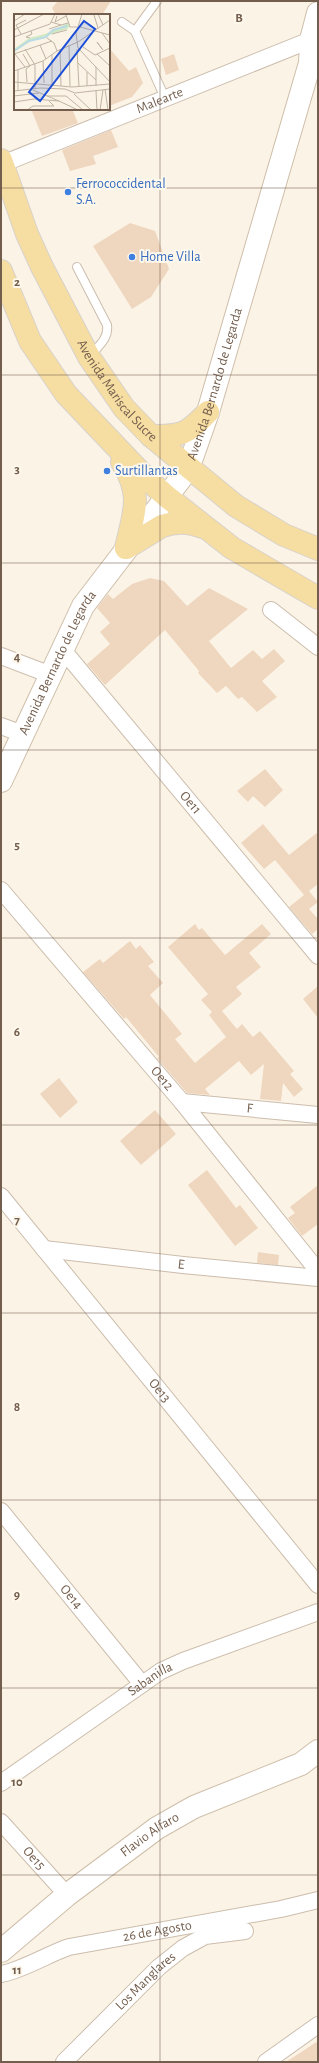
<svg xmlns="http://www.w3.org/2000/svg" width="319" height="2063" font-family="'Alegreya Sans',sans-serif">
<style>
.building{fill:#efd6bf}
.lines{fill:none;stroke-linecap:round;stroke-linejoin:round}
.lane-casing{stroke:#ccbdad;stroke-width:10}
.street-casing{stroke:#ccbdad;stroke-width:18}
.secondary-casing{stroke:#cfbeaa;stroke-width:24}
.primary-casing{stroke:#d8d2cd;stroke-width:24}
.lane{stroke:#fff;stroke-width:8}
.street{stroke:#fff;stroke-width:16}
.secondary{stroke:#fff;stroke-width:22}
.primary{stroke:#f6dda2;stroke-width:22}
.grid{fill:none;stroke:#735d4c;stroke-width:1;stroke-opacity:0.55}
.shop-dot{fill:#3f7fe0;stroke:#fef8ec;stroke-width:1.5}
.labels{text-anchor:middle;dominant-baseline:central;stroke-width:4;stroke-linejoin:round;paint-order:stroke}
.street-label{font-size:14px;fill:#735d4c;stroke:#fef8ec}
.shop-label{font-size:14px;fill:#366cbe;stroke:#fef8ec;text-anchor:start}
.inset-river{fill:none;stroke:#bbdbe4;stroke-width:2}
.inset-road{fill:none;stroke:#c1b3a3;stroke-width:1}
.view{fill:#1d4ed8;fill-opacity:0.15;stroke:#1d4ed8;stroke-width:2}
.inset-edge{fill:none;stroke:#735d4c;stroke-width:2}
.grid-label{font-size:13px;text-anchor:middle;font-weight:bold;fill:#735d4c;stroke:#fef8ec;stroke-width:4;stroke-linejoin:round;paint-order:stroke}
</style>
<rect width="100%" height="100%" fill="#fbf4e6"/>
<path class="building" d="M58,1H111L102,15H56L52,8Z
M109,48L129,71L136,67L143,83L132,97L109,106Z
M174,54L179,70L166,75L161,59Z
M31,109H72L78,123L42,136Z
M111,130L118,147L93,156L96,164L70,171L62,150Z
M130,223L155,231L169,269L151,297L132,309L93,246Z
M150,578L164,581L187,606L209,588L248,609L209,641L231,668L253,650L262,659L274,649L285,661L262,681L277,697L257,712L242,697L238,699L226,686L217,693L198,673L199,671L165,630L105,685L87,664L110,644L100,632L110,623L97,608L108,594L113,599L132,584Z
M265,769L283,790L265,807L253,796L248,802L237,791Z
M263,824L289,855L318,832V884L309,891L318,902L309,909L318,919V929L312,934L289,907L304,895L275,860L264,869L241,843Z
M195,924L199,930L202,928L225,955L262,924L271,934L249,953L261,967L236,987L242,994L222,1011L237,1029L242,1024L253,1037L260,1031L294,1071L290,1074L303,1089L294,1097L283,1083L281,1101L260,1099L264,1064L251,1075L239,1061L205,1089L210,1095L187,1093L157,1058L159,1057L126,1017L124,1019L83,972L100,959L103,963L130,941L136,949L140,945L154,962L148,966L163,983L150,995L182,1034L175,1039L195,1063L226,1037L209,1015L212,1012L201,1000L208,994L168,947Z
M318,986V1018L303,999Z
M59,1078L78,1102L60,1118L40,1094Z
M155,1110L176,1134L141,1165L120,1141Z
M207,1170L236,1208L240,1205L258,1228L235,1246L188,1185Z
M318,1185V1224L302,1236L288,1218L295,1213L290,1207Z
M258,1252L279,1255L278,1265L257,1263Z
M318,2041V2062H286Z"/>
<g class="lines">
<g class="lane-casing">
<path id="lane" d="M122,22L135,31L165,98
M135,31L157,1
M77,267L107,325C109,339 98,346 90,356"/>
</g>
<g class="street-casing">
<g id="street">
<path id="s1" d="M2,164L318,37"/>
<path d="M271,610L318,647"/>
<path id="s2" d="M63,650L318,956"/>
<path d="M1,656L51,675"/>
<path d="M1,726L23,734"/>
<path id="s3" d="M1,890L182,1102L318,1271"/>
<path id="s4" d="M182,1102L318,1115"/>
<path id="s5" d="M1,1196L318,1585"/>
<path id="s6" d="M44,1249L183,1265L318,1278"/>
<path id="s7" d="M1,1511L142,1684"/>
<path id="s8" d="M1,1783L161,1671L183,1661L318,1612"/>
<path id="s9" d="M1,1822L67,1895"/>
<path id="s10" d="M1,1974C21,1971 48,1954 69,1947L281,1909L318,1900"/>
<path id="s11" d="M64,2062L159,1967L183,1948L205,1936L245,1931"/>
<path d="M266,2062L318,2025"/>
</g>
</g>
<g class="secondary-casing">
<g id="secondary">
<path id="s12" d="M1,781L83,606L188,469L208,412L310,63L311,40L318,13"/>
<path id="s13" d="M1,1951L67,1895L157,1828L194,1807L301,1764L318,1751"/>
</g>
</g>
<g class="primary-casing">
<g id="primary">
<path id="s14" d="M1,160L27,234L42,267L89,357L124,408L151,436L236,506L284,535L318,549"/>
<path d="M1,271L30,341L66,394L147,479L166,496L232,548L318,598"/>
<path d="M151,436C182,436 186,435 208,412"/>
<path d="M122,462C143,496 134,512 126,548"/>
<path d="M126,548L162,526C177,521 188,522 203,527"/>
</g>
</g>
<use href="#lane" class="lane"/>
<use href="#street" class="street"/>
<use href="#secondary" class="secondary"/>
<use href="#primary" class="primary"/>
</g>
<path class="grid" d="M160,1V2062M1,188H318M1,375H318M1,563H318M1,750H318M1,938H318M1,1125H318M1,1313H318M1,1500H318M1,1688H318M1,1875H318"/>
<g class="shop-dot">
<circle cx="68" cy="192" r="4"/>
<circle cx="132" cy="257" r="4"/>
<circle cx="107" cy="471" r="4"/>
</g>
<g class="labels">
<g class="street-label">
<text stroke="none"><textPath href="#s1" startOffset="170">Malearte</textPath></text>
<text stroke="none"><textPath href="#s12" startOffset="455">Avenida Bernardo de Legarda</textPath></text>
<text stroke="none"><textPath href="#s14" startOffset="260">Avenida Mariscal Sucre</textPath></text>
<text stroke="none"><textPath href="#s12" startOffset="131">Avenida Bernardo de Legarda</textPath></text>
<text stroke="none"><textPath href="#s2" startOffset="199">Oe11</textPath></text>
<text stroke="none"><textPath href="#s3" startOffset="248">Oe12</textPath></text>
<text stroke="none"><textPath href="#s4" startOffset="68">F</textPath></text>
<text stroke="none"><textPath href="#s6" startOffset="138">E</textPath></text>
<text stroke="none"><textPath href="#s5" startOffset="251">Oe13</textPath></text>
<text stroke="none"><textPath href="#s7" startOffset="111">Oe14</textPath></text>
<text stroke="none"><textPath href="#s8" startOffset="182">Sabanilla</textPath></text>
<text stroke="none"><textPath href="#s13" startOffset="189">Flavio Alfaro</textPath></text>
<text stroke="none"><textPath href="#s9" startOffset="49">Oe15</textPath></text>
<text stroke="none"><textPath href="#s10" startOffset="163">26 de Agosto</textPath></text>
<text stroke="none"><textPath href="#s11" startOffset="115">Los Manglares</textPath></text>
</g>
<g class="shop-label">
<text x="76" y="184">Ferrococcidental<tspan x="76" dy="16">S.A.</tspan></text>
<text x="140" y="257">Home Villa</text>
<text x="115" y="471">Surtillantas</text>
</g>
</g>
<g transform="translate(14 14)">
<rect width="96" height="96" fill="#fbf4e6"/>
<path d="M54,9L56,12L53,15L17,27L0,38V35L15,24L31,20Z" fill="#d1e8c5"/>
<path class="inset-river" d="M0,37L15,27L32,23L39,16L53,12"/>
<path class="inset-road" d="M68,0L62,19L64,34L96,68M84,0L89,11M52,1L56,13H63M80,1L84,14M43,2L41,8L52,2M0,7L11,0M37,8L47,11L54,9M66,13L96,21M35,15L47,11M0,16L30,0M88,19L96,30M7,20L2,11L12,6M38,20L53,16M0,23L36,10L41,0M16,24L12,23L18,20L17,17M33,24L40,29L43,37M26,31L32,45M55,31L56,72M69,33L81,41M11,35L21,51V74M46,35L47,72M63,35L65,73M88,35L83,28L89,36M0,40L38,27M1,40L11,53M9,40L16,52L12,55L13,68M83,40L96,52M38,41V71M81,41L96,34M29,47L30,69M64,49L82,66M82,53V72M4,56V77M0,57L29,47L43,37L64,28L96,6M73,58V72M0,68L58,73L96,70M91,75L94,96M19,76L45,87M0,77L26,74L51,75L61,79L96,75M82,77L83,96M60,80L77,96M0,82L25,79M33,82H52L69,96M0,88L20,85L45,87L64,96M13,96L19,92H40L35,87M86,96L89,76"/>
<path class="view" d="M70,7L81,15L26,87L15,78Z"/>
<rect width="96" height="96" class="inset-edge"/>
</g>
<g class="grid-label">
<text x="239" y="22">B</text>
<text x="17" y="286">2</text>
<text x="17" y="473">3</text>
<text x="17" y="661">4</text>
<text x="17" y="849">5</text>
<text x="17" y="1036">6</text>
<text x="17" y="1224">7</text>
<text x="17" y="1411">8</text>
<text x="17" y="1599">9</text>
<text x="17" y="1786">10</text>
<text x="17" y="1974">11</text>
</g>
<rect width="319" height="2063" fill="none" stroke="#735d4c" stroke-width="4"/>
</svg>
